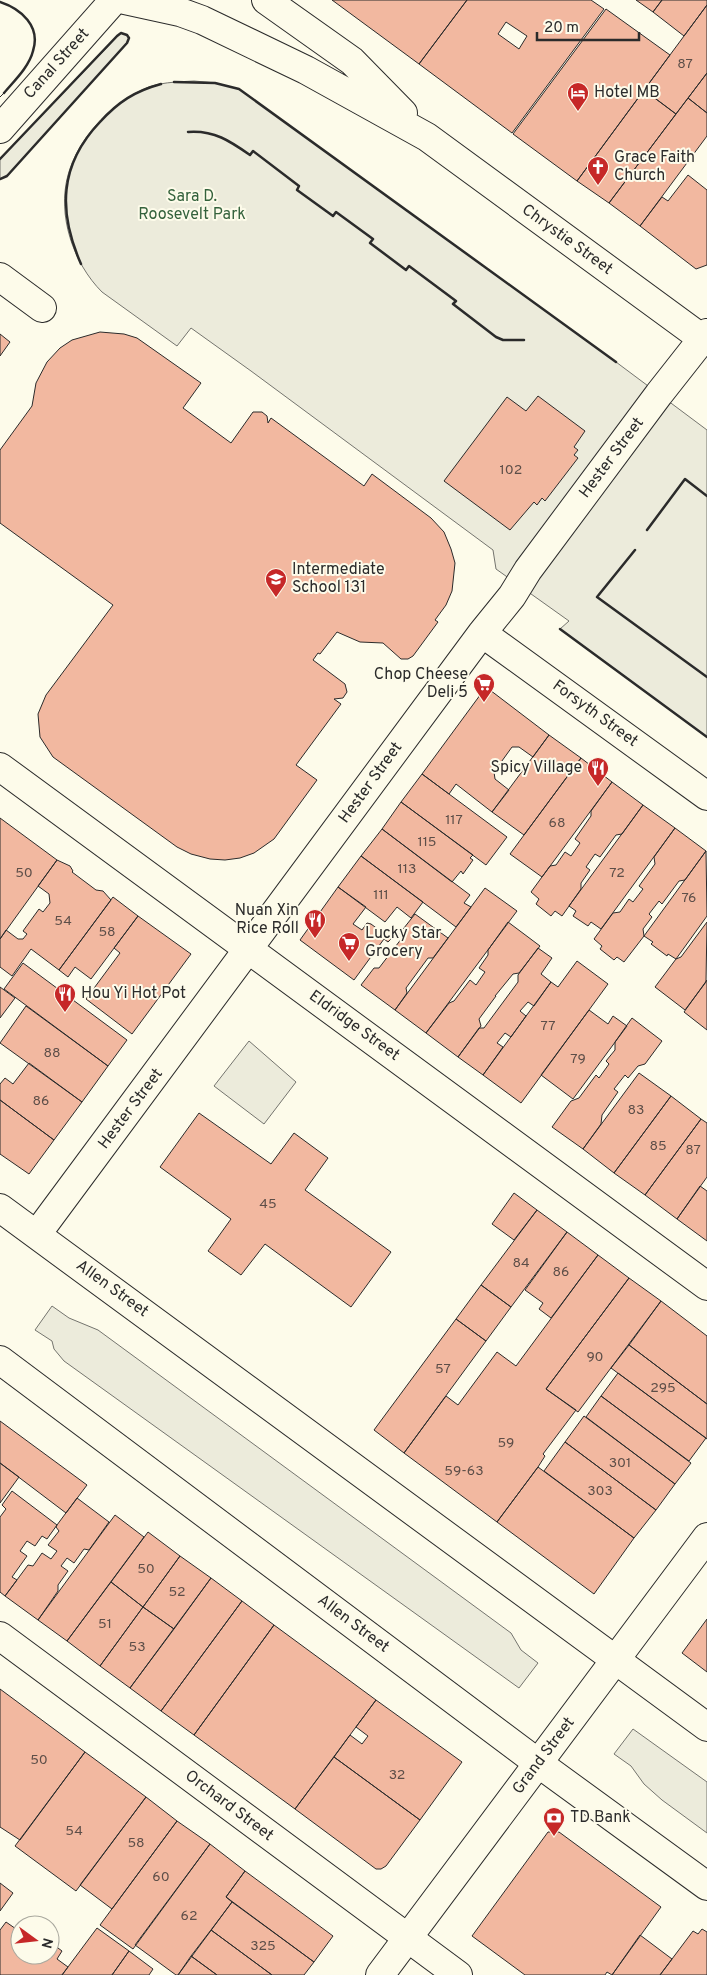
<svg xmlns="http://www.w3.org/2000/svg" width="707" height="1975" font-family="Overpass,sans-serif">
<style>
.green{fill:#ecebdb;stroke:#74746e}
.building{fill:#f2b8a0;stroke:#2b2b2b;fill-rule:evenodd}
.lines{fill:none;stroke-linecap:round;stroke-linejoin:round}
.street-casing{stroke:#2b2b2b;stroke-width:30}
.secondary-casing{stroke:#2b2b2b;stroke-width:30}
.primary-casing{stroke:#2b2b2b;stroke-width:30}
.street{stroke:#fdfbea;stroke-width:28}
.secondary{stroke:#fdfbea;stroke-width:28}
.primary{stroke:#fdfbea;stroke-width:28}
.fence{stroke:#2b2b2b;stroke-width:1;stroke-dasharray:6 2.5;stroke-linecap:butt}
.wall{stroke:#2b2b2b;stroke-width:2.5}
.labels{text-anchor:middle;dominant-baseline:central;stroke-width:4;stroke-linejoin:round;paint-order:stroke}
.number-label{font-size:14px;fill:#5d4e48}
.street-label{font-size:16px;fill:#2b2b2b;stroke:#fdfbea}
.poi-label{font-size:16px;fill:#2b2b2b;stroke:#fdfbea;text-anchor:start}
.park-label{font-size:16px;fill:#34623c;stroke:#fdfbea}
</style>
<rect width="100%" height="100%" fill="#fdfbea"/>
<path class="green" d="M121,33L127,35L129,38L127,43L7,176L0,179V159Z
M194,81L216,83L239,89L616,362L707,430V737L560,629L569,621L496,569L493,550L251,371L191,328L177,346L102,292C73,263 57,215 68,175C78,139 108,106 142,90C157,82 177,82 194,81Z
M249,1041L296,1082L264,1124L214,1086Z
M52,1306L69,1318L98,1330L511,1633L521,1650L538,1663L519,1688L64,1361L54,1349L52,1341L35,1330Z
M633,1729L707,1782V1833L662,1800L644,1784L631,1766L614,1754Z"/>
<path class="building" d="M332,0H467L419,64Z
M467,0H591L604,9L512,133L419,64ZM506,22L527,36L519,49L498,34Z
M636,0H662L653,12Z
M662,0H707V5L684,36L653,12Z
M707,5V73L676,114L644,90Z
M606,9L670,55L577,181L513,134Z
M707,73V113L688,98Z
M644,90L676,114L609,203L577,181Z
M688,98L707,113V136L640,226L609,203Z
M688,175L707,190V265L696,269L640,226L662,197L668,201Z
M100,332L124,334L137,338L201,383L183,408L231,443L253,412H262L267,416L268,423L271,418L364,486L372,474L431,518L444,532L451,549L455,563L452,591L446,605L435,620L438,622L413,656L408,659H401L383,643L360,642L337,632L320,654L318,653L313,660L345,684L347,692L343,698L334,699L341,704L296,765L317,780L274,839L254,853L240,858L225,860L210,859L191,854L177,847L53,757L40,737L38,714L46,695L113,605L0,523V450L32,406L36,383L47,362L60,348L72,340Z
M0,334L10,342L0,356Z
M538,396L585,431L574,447L578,450L574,455L578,458L545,501L542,498L537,505L534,502L510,530L444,481L507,397L526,411Z
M486,687L549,735L533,757L519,747H512L494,772L495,779L509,790L492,812L456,784L449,794L422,774Z
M549,735L581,758L524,835L492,812Z
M581,758L612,782L542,877L510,854Z
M422,774L507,837L486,865L401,802Z
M612,782L643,805L622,834L616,835L600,857L595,854L586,867L590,870L581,883V889L562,916L555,911L551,916L536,904L539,899L531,892L550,866L556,865L565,852L571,856L580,843L575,839L591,816V811Z
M401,802L473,855L470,858L473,860L463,874L461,871L452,882L382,829Z
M643,805L675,828L601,929L591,922L588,926L573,916L576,911L569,906Z
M0,818L57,860L0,939Z
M675,828L706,851L685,880L679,881L662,904L659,901L649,914L652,917L643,929L644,936L624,962L617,957L614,960L600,949L602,946L594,939L613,913L620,912L629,899L633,902L643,889L639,886L655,864L654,857Z
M382,829L470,895L464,903L471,907L456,927L361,856Z
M706,851L707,916L676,959L668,954L667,956L651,944L653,942L644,936Z
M361,856L423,902L411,918L397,907L385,922L338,887Z
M57,860L70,866L73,871L72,872L96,890L103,891L111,900L59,970L31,949L12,976L0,967V939L6,930L18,939H23L27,934L23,931L39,909L43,912L50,903L49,894L38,886Z
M338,887L366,907L353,924L362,930L367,923L371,924L391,939L388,942L384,939L354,980L300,940Z
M485,888L517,911L426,1033L395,1010Z
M113,897L138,916L91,979L75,967L68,977L59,970Z
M415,914L448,938L433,958H428L406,988L407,993L395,1010L361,985L374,968H379L402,938L400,933Z
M138,916L191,954L132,1034L86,999L120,953L114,948Z
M508,922L540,946L519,973L513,974L495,996H496L479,1019L481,1026L458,1057L426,1033L449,1003L454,1001L470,980L476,985L485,972L479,968L488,955V950Z
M707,922L706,982L685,1010L655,987L676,959L681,957Z
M538,948L552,958L541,974L551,982L534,1006L528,1002L520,1011L526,1016L511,1037L505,1033L497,1043L503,1047L483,1075L458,1057L479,1028H484L518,982V975Z
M577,961L608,984L521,1103L483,1075L551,982L558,987Z
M23,963L127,1040L108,1066L4,989Z
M707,980V1030L684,1012Z
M0,987L15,998L0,1018Z
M26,1006L108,1066L82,1102L0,1043Z
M589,1010L608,1024L613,1016L627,1026L573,1099L541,1075Z
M632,1018L662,1041L645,1064L638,1066L628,1078L625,1075L614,1089L618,1092L602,1115L601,1124L583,1149L552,1127L571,1101L579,1098L596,1075L599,1078L609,1064L606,1061L615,1050V1042Z
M29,1063L82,1102L54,1140L0,1100V1084L5,1078L13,1084Z
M639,1073L671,1096L614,1173L583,1149Z
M671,1096L701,1119L645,1195L614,1173Z
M0,1100L54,1140L29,1174L0,1154Z
M199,1113L271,1164L294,1133L328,1158L305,1190L391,1252L351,1307L265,1244L241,1275L208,1251L231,1219L160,1167Z
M701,1119L707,1123V1177L677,1219L645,1195Z
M700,1186L707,1191V1241L677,1219Z
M514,1193L537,1210L514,1240L492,1224Z
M537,1210L567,1232L511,1307L481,1285Z
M567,1232L598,1255L551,1318L539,1309L543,1303L525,1290Z
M598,1255L629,1278L546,1389L576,1410L543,1454L545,1456L538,1467L497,1522L404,1453L446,1396L458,1405L497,1352L516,1366Z
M629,1278L661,1301L578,1412L546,1389Z
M481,1285L511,1307L486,1341L456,1319Z
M661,1301L707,1336V1404L629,1345Z
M456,1319L486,1341L404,1453L374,1430Z
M629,1345L707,1404V1439L611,1368Z
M618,1373L706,1438L689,1461L601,1396Z
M601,1396L691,1463L675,1484L586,1417Z
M584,1416L675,1484L656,1510L565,1442Z
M0,1421L87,1485L66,1513L0,1463Z
M565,1442L656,1510L634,1538L544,1471Z
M0,1463L19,1477L0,1503Z
M538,1467L634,1538L594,1594L497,1522Z
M12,1491L57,1525L47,1539L42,1536L35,1546L27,1541L20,1551L27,1556L12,1577L17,1580L5,1596L0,1592V1517L6,1509L2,1505Z
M77,1498L109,1522L89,1550L84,1549L74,1563L67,1558L61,1566L68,1571L58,1585V1591L38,1620L5,1596L28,1565L33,1566L42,1553L51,1559L57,1551L48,1545L59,1531L56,1527L57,1525Z
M115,1515L144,1537L67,1641L38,1620Z
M148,1532L180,1556L143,1607L111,1582Z
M180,1556L211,1578L174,1629L143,1607Z
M211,1578L242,1601L161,1711L130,1688Z
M111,1582L143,1607L100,1666L67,1641Z
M242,1601L274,1625L194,1735L161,1711Z
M143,1607L174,1629L130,1688L100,1666Z
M707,1619V1672L682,1653Z
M274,1625L376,1700L295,1809L194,1735Z
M0,1689L85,1752L20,1840L0,1827Z
M376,1700L462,1762L420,1820L334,1757L350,1735L362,1744L368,1736L356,1727Z
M85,1752L146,1797L76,1891L15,1846Z
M334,1757L420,1820L386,1866L381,1869H376L295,1809Z
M146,1797L177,1821L112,1909L80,1885Z
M177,1821L210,1844L133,1949L100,1925Z
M548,1832H559L661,1907L612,1975L607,1972L605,1975H525L472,1936Z
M210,1844L245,1871L226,1897L232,1902L178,1975H176L135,1945Z
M245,1871L333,1936L314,1962L226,1897Z
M0,1883L13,1893L0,1911Z
M232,1902L314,1962L304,1975H272L211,1930Z
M6,1922L19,1931L20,1930V1955H50V1942L62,1951L57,1959L68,1967L62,1975H0V1930Z
M97,1928L129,1951L112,1975H62Z
M702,1929L707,1932V1975H660L693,1931L698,1934Z
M211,1930L272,1975H217L191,1956Z
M640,1935L672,1959L660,1975H612Z
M129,1951L153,1969L149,1975H112Z
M191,1956L217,1975H178Z"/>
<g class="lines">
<g class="street-casing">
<path id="street" d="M0,277L42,308
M482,633L707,796
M0,767L707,1286
M37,1234L482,633L512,596L528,570L659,394L707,333
M0,1636L458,1975"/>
</g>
<g class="secondary-casing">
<path id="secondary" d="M125,0L180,12L202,20L306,70L427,137L707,342
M266,0L352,61L403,113
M0,129L114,0
M380,1975L707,1537"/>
</g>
<g class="primary-casing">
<path id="primary" d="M0,1208L707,1727
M0,1360L538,1763L707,1886"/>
</g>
<use href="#street" class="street"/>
<use href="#secondary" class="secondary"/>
<use href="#primary" class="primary"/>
<path class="fence" d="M0,97L4,93"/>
<path class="wall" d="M0,2C21,9 41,26 33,51C29,67 14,81 4,93
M174,82L215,83L239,89L616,362
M188,132C214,130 230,141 250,155L253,151L299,186L297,190L333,216L336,212L373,239L370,243L406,270L409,266L456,301L453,304L496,337L503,340H524
M0,159L117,36L121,33L127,35L129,38L127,43L7,176L0,179
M81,264C58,212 59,165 100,122C118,102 135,91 161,84
M647,530L685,479L707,496
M635,550L597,597L707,677
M560,629L707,737"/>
</g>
<defs>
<g id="hotel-pin" transform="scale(1.125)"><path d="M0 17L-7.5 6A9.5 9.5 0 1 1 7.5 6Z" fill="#c62828" stroke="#fdfbea"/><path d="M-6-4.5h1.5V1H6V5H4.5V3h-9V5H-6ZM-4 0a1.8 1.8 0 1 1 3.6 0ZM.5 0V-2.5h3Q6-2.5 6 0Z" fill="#fff"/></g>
<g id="church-pin" transform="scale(1.125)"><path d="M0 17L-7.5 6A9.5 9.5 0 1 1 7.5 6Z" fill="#c62828" stroke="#fdfbea"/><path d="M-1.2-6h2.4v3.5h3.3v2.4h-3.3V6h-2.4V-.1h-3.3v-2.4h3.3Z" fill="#fff"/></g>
<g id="school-pin" transform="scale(1.125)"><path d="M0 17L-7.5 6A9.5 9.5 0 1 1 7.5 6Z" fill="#c62828" stroke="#fdfbea"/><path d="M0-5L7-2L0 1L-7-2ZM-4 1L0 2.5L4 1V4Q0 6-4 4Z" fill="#fff"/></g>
<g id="supermarket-pin" transform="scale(1.125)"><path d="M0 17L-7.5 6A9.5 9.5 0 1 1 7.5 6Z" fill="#c62828" stroke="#fdfbea"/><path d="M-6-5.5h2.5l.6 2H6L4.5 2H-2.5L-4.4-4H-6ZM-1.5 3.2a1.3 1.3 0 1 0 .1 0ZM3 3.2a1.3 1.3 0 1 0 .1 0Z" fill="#fff"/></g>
<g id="restaurant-pin" transform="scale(1.125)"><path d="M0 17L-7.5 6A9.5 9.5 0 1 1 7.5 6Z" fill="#c62828" stroke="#fdfbea"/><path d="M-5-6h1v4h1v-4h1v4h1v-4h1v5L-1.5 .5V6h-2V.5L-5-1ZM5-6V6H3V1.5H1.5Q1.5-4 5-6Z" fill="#fff"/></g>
<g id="bank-pin" transform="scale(1.125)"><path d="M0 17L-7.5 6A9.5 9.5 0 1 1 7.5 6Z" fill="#c62828" stroke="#fdfbea"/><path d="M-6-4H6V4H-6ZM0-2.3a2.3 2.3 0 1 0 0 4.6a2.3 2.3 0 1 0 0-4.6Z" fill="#fff"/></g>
</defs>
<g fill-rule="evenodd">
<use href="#hotel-pin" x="578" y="93"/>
<use href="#church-pin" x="598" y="167"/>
<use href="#school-pin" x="276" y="579"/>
<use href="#supermarket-pin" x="484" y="684"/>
<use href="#restaurant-pin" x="598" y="768"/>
<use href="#restaurant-pin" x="315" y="920"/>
<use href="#supermarket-pin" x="349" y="943"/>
<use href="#restaurant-pin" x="65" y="994"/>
<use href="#bank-pin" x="554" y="1818"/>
</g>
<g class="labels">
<g class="number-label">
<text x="685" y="64">87</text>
<text x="511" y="470">102</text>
<text x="454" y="820">117</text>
<text x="557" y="823">68</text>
<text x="427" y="842">115</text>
<text x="407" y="869">113</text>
<text x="24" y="873">50</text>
<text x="617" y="873">72</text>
<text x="381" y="895">111</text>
<text x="689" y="898">76</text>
<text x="63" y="921">54</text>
<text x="107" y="932">58</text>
<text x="548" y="1026">77</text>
<text x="52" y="1053">88</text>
<text x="578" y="1059">79</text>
<text x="41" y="1101">86</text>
<text x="636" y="1110">83</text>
<text x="658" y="1146">85</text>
<text x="693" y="1150">87</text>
<text x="268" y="1204">45</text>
<text x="521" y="1263">84</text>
<text x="561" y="1272">86</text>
<text x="595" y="1357">90</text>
<text x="443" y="1369">57</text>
<text x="663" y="1388">295</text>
<text x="506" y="1443">59</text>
<text x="620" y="1463">301</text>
<text x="464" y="1471">59-63</text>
<text x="600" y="1491">303</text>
<text x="146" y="1569">50</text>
<text x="177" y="1592">52</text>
<text x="105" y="1624">51</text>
<text x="137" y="1647">53</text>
<text x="39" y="1760">50</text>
<text x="397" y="1775">32</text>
<text x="74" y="1831">54</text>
<text x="136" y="1843">58</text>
<text x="161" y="1877">60</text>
<text x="189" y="1916">62</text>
<text x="263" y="1946">325</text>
</g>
<g class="street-label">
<text transform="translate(57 64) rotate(-48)">Canal Street</text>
<text transform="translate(567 240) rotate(36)">Chrystie Street</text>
<text transform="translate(612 458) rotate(-53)">Hester Street</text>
<text transform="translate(595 714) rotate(36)">Forsyth Street</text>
<text transform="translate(371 783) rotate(-54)">Hester Street</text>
<text transform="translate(354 1026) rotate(36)">Eldridge Street</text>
<text transform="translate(131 1109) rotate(-53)">Hester Street</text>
<text transform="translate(112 1289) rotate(36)">Allen Street</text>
<text transform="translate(353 1624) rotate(37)">Allen Street</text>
<text transform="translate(544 1756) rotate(-53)">Grand Street</text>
<text transform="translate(229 1806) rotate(37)">Orchard Street</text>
</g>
<g class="poi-label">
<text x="594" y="93">Hotel MB</text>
<text x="614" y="158">Grace Faith<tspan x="614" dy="18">Church</tspan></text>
<text x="292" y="570">Intermediate<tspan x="292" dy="18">School 131</tspan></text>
<text x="468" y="675" text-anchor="end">Chop Cheese<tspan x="468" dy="18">Deli 5</tspan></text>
<text x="582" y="768" text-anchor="end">Spicy Village</text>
<text x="299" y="911" text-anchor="end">Nuan Xin<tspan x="299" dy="18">Rice Roll</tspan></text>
<text x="365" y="934">Lucky Star<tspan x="365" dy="18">Grocery</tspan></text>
<text x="81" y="994">Hou Yi Hot Pot</text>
<text x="570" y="1818">TD Bank</text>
</g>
<g class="park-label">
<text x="192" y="197">Sara D.<tspan x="192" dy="18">Roosevelt Park</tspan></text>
</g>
</g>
<g transform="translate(35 1940) rotate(105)"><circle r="24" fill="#fdfbea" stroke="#a9a89e"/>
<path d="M0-4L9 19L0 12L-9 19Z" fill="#c62828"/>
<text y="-8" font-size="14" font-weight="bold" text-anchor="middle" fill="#2b2b2b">N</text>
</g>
<path d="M537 32v8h102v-8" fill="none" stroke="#2b2b2b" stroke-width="2.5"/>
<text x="544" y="32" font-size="15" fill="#2b2b2b" stroke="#fdfbea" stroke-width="4" paint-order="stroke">20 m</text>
</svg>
